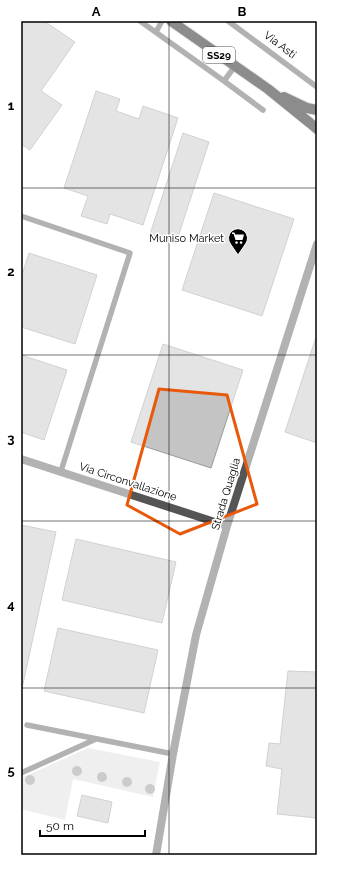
<svg xmlns="http://www.w3.org/2000/svg" width="338" height="876" font-family="Raleway,sans-serif">
<style>
.green{fill:#dcdcdc}
.building{fill:#c4c4c4;stroke:#999}
.lines{fill:none;stroke-linecap:round;stroke-linejoin:round}
.primary-casing{stroke:#dbdbdb;stroke-width:12}
.lane{stroke:#555;stroke-width:5.5}
.street{stroke:#555;stroke-width:8}
.primary{stroke:#000;stroke-width:10}
.tree{fill:#8f8f8f}
.marked{fill:none;stroke:#e8590c;stroke-width:3;stroke-linejoin:round}
.grid{fill:none;stroke:#000;stroke-width:1;stroke-opacity:0.55}
.labels{text-anchor:middle;dominant-baseline:central;stroke-width:3;stroke-linejoin:round;paint-order:stroke}
.shield{fill:#fff;stroke:#4c4c4c;stroke-width:1}
.shield-label{font-size:10px;font-weight:bold;fill:#000}
.street-label{font-size:11px;fill:#000;stroke:#fff}
.poi-label{font-size:11px;fill:#000;stroke:#fff;text-anchor:end}
.neatline{fill:none;stroke:#000;stroke-width:1.5}
.grid-label{font-size:13px;text-anchor:middle;font-weight:bold;fill:#000}
</style>
<rect width="100%" height="100%" fill="#fff"/>
<path class="green" d="M88,748L160,762L153,797L73,779L65,820L21,809V778Z"/>
<path class="building" d="M21,21H44L75,42L41,91L62,105L30,150L21,144Z
M96,91L120,99L116,111L139,119L143,106L178,118L143,225L110,214L107,224L81,216L88,196L64,188Z
M183,133L209,142L176,243L150,234Z
M214,193L294,219L262,316L182,290Z
M29,253L97,275L75,344L21,327V275H22Z
M317,334V443L285,432Z
M163,344L243,370L211,468L131,442Z
M21,355L67,370L44,440L21,432Z
M21,525L56,532L21,693Z
M76,539L176,562L162,623L62,600Z
M58,628L158,650L144,713L44,691Z
M288,671L317,672V818L277,814L282,769L266,766L269,743L280,744Z
M82,795L112,802L108,823L77,816Z"/>
<g class="lines">
<g class="primary-casing">
<path id="primary" d="M171,21L268,89L310,123L317,129
M284,97L307,108L317,110"/>
</g>
<path class="lane" d="M140,21L224,81L235,66
M228,21L317,87
M156,32L162,21
M224,81L263,110
M21,216L130,253L61,471
M27,725L173,754
M21,773L96,739"/>
<path class="street" d="M21,459L227,526
M156,855L173,754L196,635L227,526L317,244"/>
<use href="#primary" class="primary"/>
</g>
<g class="tree">
<circle cx="77" cy="771" r="5"/>
<circle cx="102" cy="777" r="5"/>
<circle cx="30" cy="780" r="5"/>
<circle cx="127" cy="782" r="5"/>
<circle cx="150" cy="789" r="5"/>
</g>
<path d="M0 0H338V876H0ZM159,389L227,395L257,504L180,534L127,505Z" fill="#fff" fill-opacity=".55" fill-rule="evenodd"/>
<path class="marked" d="M159,389L227,395L257,504L180,534L127,505Z"/>
<path class="grid" d="M169,21V855M21,188H317M21,355H317M21,521H317M21,688H317"/>
<defs>
<g id="supermarket-pin" transform="scale(1)"><path d="M0 17L-7.5 6A9.5 9.5 0 1 1 7.5 6Z" fill="#000" stroke="#fff"/><path d="M-6-5.5h2.5l.6 2H6L4.5 2H-2.5L-4.4-4H-6ZM-1.5 3.2a1.3 1.3 0 1 0 .1 0ZM3 3.2a1.3 1.3 0 1 0 .1 0Z" fill="#fff"/></g>
</defs>
<g fill-rule="evenodd">
<use href="#supermarket-pin" x="238" y="238"/>
</g>
<g class="labels">
<rect class="shield" x="203" y="47" width="32" height="16" rx="3"/>
<g class="shield-label">
<text x="219" y="55">SS29</text>
</g>
<g class="street-label">
<text transform="translate(280 45) rotate(37)">Via Asti</text>
<text transform="translate(128 482) rotate(18)">Via Circonvallazione</text>
<text transform="translate(226 494) rotate(-73)">Strada Quaglia</text>
</g>
<g class="poi-label">
<text x="224" y="238">Muniso Market</text>
</g>
</g>
<rect width="338" height="876" fill="none" stroke="#ffffff" stroke-width="44"/>
<path d="M40 830v6h105v-6" fill="none" stroke="#000000" stroke-width="2"/>
<text x="46" y="830" font-size="12" fill="#000000" stroke="#ffffff" stroke-width="3" paint-order="stroke">50 m</text>
<rect x="22" y="22" width="294" height="832" class="neatline"/>
<g class="grid-label">
<text x="96" y="16">A</text>
<text x="242" y="16">B</text>
<text x="11" y="110">1</text>
<text x="11" y="276">2</text>
<text x="11" y="443">3</text>
<text x="11" y="609">4</text>
<text x="11" y="775">5</text>
</g>
</svg>
